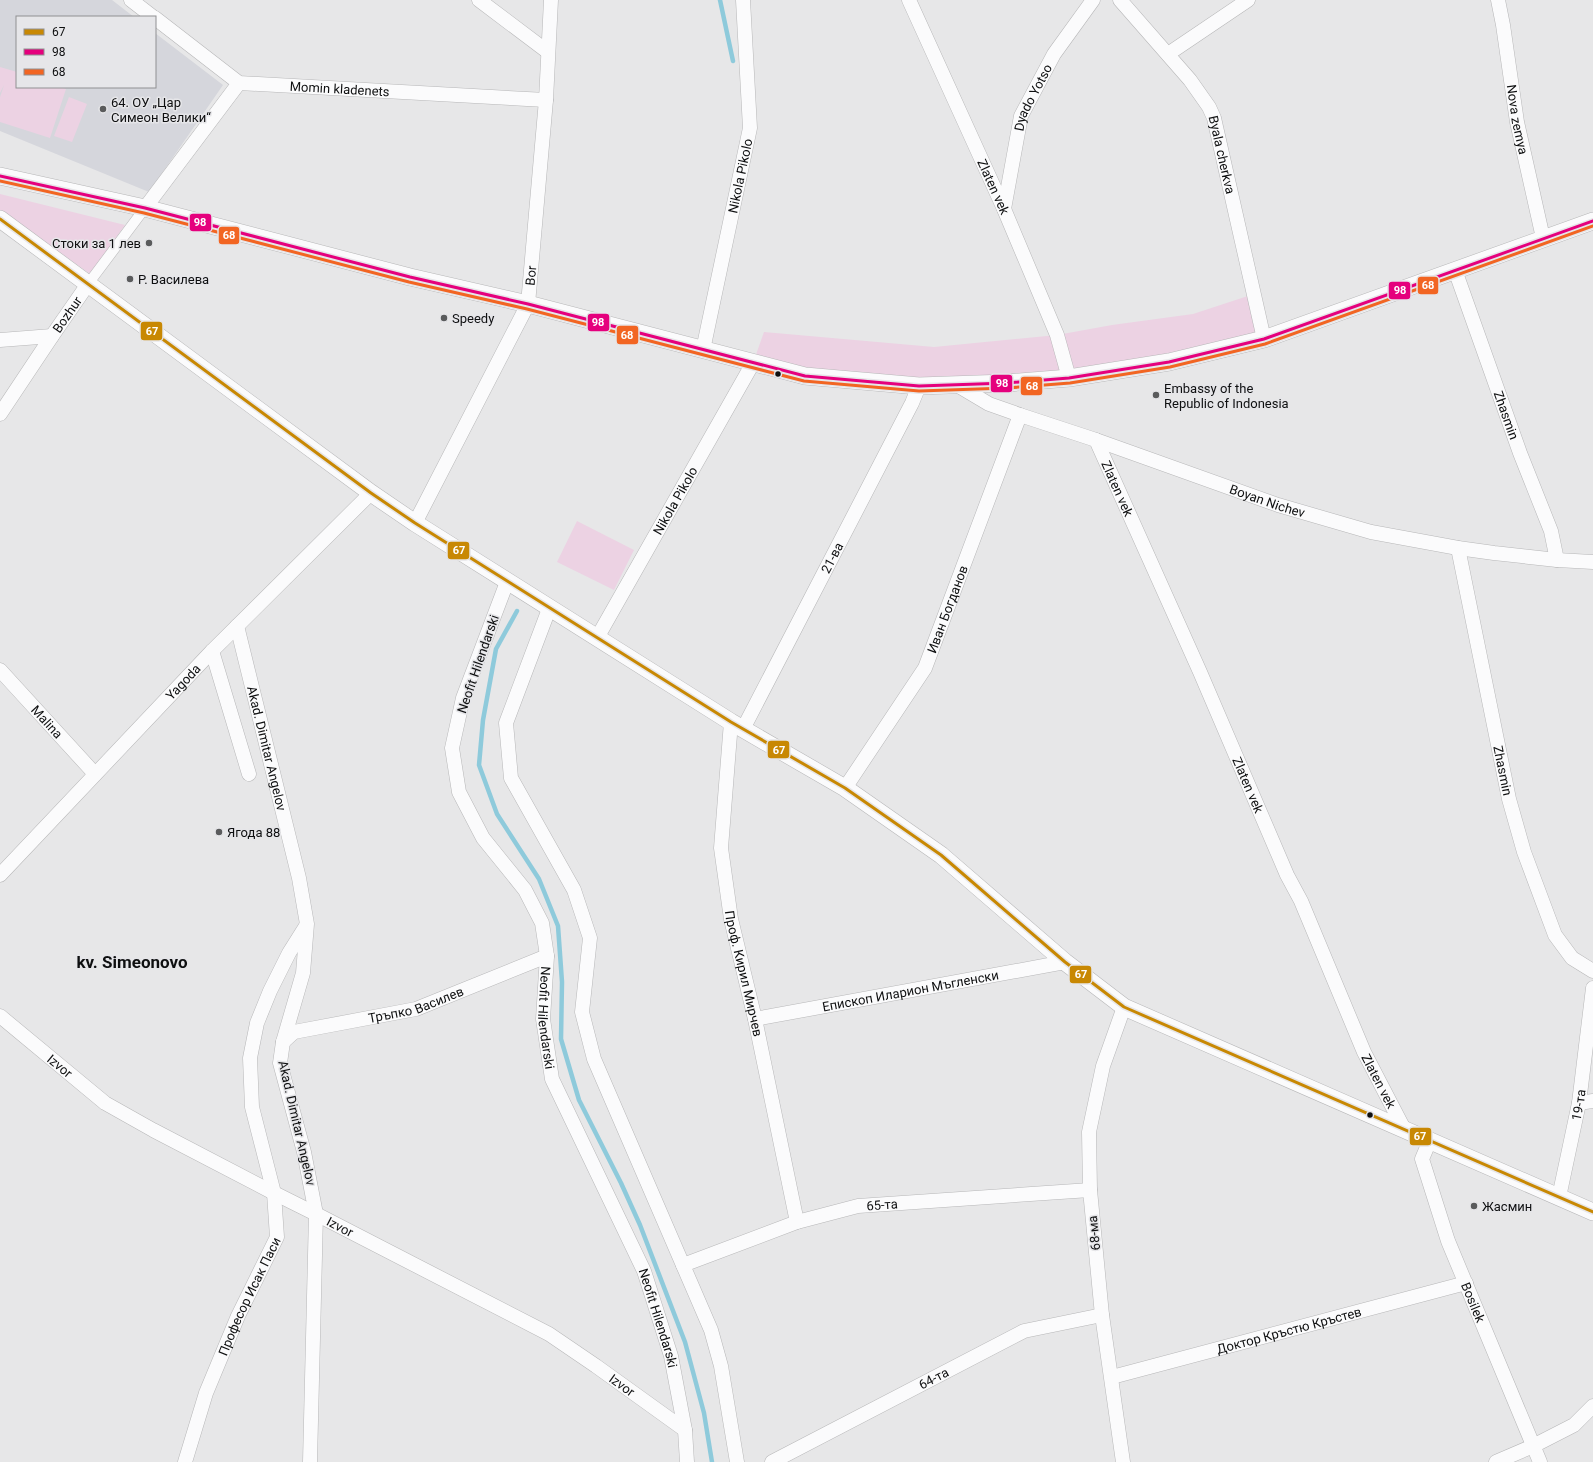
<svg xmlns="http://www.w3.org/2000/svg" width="1593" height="1462" font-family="Roboto,sans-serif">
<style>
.built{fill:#d5d6dc}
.green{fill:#ecd2e3}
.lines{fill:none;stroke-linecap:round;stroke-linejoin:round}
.stream{stroke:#8ecadb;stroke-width:4.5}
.pedestrian-casing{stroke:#b7b7b8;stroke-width:11}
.minor-casing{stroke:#b7b7b8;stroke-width:15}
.tertiary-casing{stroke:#b7b7b8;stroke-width:18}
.pedestrian{stroke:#fbfbfc;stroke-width:10}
.minor{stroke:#fbfbfc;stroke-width:14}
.tertiary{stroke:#fbfbfc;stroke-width:17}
.bus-1-casing{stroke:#e6e6e9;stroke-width:6}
.bus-2-casing{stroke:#e6e6e9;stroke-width:6}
.bus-3-casing{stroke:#e6e6e9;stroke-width:6}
.bus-1{stroke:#c88803;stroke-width:3}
.bus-2{stroke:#e5007d;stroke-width:3}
.bus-3{stroke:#f26522;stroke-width:3}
.poi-dot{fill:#5a5b5c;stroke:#e6e6e9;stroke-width:1.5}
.bus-dot{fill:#0e0f10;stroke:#e6e6e9;stroke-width:1.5}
.labels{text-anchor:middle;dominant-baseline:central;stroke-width:3;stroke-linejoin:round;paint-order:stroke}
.street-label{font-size:13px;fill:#0e0f10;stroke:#e6e6e9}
.poi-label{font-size:13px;fill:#0e0f10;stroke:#e6e6e9;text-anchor:start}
.district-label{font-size:17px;font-weight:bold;fill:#0e0f10;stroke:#e6e6e9}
.line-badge{stroke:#e6e6e9;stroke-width:1.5}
.badge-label{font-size:11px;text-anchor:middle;font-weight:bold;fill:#fff}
</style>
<rect width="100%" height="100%" fill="#e7e7e8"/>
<path class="built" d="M0,0H112L134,17H17V87H155V33L223,85L149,192L0,131Z"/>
<path class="green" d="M0,67L17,72V87H60L66,89L50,138L0,122V97L4,85L0,93Z
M69,97L87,104L72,142L54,136Z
M0,194L125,225L90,274L0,210Z
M1254,294L1264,339L1169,362L919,386L753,363L764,332L934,347L1057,335L1112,325L1193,314Z
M577,521L634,550L614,590L557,562Z"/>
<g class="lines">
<path class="stream" d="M720,0L733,61
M517,611L496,649L483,720L479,765L497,814L539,879L558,926L562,982L561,1039L579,1100L621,1183L640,1225L685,1342L704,1413L712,1462"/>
<g class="pedestrian-casing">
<path id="pedestrian" d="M88,284L145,208"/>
</g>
<g class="minor-casing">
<g id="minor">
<path d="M131,0L153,17"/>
<path d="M479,0L548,52"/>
<path id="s1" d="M909,0L1004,209L1057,335L1069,378"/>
<path id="s2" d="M1120,0L1190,80L1209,107L1214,118L1264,339"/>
<path id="s3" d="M1498,0L1503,25L1517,122L1543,238"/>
<path id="s4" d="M155,18L239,83L546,100"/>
<path d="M1168,54L1248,0"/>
<path d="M145,208L239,83"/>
<path id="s5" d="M1004,209L1021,116L1054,54L1093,0"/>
<path id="s6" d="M1455,270L1520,453L1551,531L1557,560"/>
<path d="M0,340L52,336"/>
<path id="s7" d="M703,350L750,128L743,0"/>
<path id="s8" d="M957,385L989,404L1020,415L1096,440L1278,505L1371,532L1458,548L1494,553L1557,560L1593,562"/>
<path id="s9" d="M0,414L52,336L88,284"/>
<path id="s10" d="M1096,440L1200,672L1287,875L1301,901L1364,1052L1404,1129"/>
<path id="s11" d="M415,523L528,304L546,100L551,0"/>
<path id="s12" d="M1458,548L1509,799L1524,852L1555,935L1572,958L1593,971"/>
<path id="s13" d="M507,582L463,698L452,748L459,792L483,838L525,890L542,923L547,956L543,1019L552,1079L644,1271L671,1356L685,1430L687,1462"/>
<path d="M549,609L506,723L511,778L574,890L590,938L582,1012L594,1059L711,1330L721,1366L737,1462"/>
<path id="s14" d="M237,626L299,878L307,924L303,973L283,1042L280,1063L304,1152L316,1214L310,1462"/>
<path id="s15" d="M597,638L753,363"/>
<path d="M212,651L249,774"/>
<path id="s16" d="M0,670L95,774"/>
<path id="s17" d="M731,722L721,848L731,919L755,1019L797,1222"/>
<path id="s18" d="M743,729L912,403L919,386"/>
<path id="s19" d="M845,788L925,668L1020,415"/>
<path id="s20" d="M0,875L212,651L371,493"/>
<path id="s21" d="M0,1016L105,1103L153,1130L274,1193L316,1214L549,1334L596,1366L685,1430"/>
<path id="s22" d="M755,1019L1065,962"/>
<path id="s23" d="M283,1042L294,1032L416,1009L547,956"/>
<path d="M1579,1103L1593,1101"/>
<path id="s24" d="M1430,1140L1422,1159L1448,1241L1540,1462"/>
<path id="s25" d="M1559,1197L1579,1103L1593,988"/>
<path id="s26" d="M683,1265L797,1222L858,1206L1090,1190"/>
<path id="s27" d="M1112,1377L1466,1283"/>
<path id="s28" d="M185,1462L206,1393L238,1316L277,1237L274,1193L252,1107L250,1058L257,1023L270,991L289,953L306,926"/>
<path id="s29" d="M772,1462L1024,1331L1102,1315"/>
<path d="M1123,1462L1102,1315L1090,1190L1089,1132L1103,1066L1124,1007"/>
<path d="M1496,1462L1533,1446L1574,1425L1593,1406"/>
</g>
</g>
<g class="tertiary-casing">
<path id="tertiary" d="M0,176L145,208L410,277L528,304L805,376L919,386L1007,383L1069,378L1169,362L1264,339L1593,221
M0,219L371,493L415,523L731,722L845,788L941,855L1065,962L1124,1007L1593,1212"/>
</g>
<use href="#pedestrian" class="pedestrian"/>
<use href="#minor" class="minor"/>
<use href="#tertiary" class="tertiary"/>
<g class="bus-1-casing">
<path id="bus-1" d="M0,219L371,493L415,523L731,722L845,788L941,855L1065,962L1124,1007L1593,1212"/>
</g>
<g class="bus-2-casing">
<path id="bus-2" d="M0,176L145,208L410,277L528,304L805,376L919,386L1007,383L1069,378L1169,362L1264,339L1593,221"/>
</g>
<g class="bus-3-casing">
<path id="bus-3" d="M0,181L144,213L409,282L527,309L804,381L919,391L1007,388L1070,383L1170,367L1265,344L1593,226"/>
</g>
<use href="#bus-1" class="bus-1"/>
<use href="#bus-2" class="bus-2"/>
<use href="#bus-3" class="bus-3"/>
</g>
<g class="poi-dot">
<circle cx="103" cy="109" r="4"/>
<circle cx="149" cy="243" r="4"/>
<circle cx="130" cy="279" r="4"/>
<circle cx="444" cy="318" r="4"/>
<circle cx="1156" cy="395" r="4"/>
<circle cx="219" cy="832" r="4"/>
<circle cx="1474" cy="1206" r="4"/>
</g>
<g class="bus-dot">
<circle cx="778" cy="374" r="3.5"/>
<circle cx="1370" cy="1115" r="3.5"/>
</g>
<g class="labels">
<g class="street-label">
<text stroke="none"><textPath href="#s4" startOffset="207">Momin kladenets</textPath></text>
<text stroke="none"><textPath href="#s5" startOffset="116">Dyado Yotso</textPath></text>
<text stroke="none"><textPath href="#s3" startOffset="121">Nova zemya</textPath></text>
<text stroke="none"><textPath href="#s2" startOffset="189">Byala cherkva</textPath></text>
<text stroke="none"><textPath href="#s7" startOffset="178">Nikola Pikolo</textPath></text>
<text stroke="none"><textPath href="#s1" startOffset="205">Zlaten vek</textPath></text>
<text stroke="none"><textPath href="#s11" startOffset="275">Bor</textPath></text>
<text stroke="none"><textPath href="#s9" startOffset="120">Bozhur</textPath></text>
<text stroke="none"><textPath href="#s6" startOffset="154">Zhasmin</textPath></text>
<text stroke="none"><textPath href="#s10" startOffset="53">Zlaten vek</textPath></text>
<text stroke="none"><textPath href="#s15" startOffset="158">Nikola Pikolo</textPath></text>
<text stroke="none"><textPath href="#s8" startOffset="332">Boyan Nichev</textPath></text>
<text stroke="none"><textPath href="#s18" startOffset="193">21-ва</textPath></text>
<text stroke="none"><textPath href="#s19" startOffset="207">Иван Богданов</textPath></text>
<text transform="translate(478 664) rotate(-71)">Neofit Hilendarski</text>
<text stroke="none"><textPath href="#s20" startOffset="266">Yagoda</textPath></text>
<text stroke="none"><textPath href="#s16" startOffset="70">Malina</textPath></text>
<text stroke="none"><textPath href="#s14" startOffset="126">Akad. Dimitar Angelov</textPath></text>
<text stroke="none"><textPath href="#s12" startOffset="227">Zhasmin</textPath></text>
<text stroke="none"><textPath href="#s10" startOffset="377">Zlaten vek</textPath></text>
<text stroke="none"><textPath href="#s17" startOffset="254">Проф. Кирил Мирчев</textPath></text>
<text stroke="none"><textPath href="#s22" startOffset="158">Епископ Иларион Мъгленски</textPath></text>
<text stroke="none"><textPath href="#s23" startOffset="140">Тръпко Василев</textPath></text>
<text stroke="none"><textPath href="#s13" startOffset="471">Neofit Hilendarski</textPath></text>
<text stroke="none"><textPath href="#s21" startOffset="78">Izvor</textPath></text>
<text stroke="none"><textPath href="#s10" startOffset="701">Zlaten vek</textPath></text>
<text stroke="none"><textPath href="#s25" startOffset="94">19-та</textPath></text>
<text transform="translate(297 1123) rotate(77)">Akad. Dimitar Angelov</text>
<text stroke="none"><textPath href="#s26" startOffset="209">65-та</textPath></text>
<text stroke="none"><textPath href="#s21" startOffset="402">Izvor</textPath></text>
<text transform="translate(1094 1233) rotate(-96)">68-ма</text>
<text stroke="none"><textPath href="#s28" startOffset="178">Професор Исак Паси</textPath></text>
<text stroke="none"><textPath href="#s24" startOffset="173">Bosilek</textPath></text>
<text stroke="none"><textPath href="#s13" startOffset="795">Neofit Hilendarski</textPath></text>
<text stroke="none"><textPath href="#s27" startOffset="183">Доктор Кръстю Кръстев</textPath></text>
<text stroke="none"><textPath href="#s29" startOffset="182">64-та</textPath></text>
<text stroke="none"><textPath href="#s21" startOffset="726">Izvor</textPath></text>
</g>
<g class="poi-label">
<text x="111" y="102">64. ОУ „Цар<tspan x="111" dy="15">Симеон Велики“</tspan></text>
<text x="141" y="243" text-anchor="end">Стоки за 1 лев</text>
<text x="138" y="279">Р. Василева</text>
<text x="452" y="318">Speedy</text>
<text x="1164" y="388">Embassy of the<tspan x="1164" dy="15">Republic of Indonesia</tspan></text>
<text x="227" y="832">Ягода 88</text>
<text x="1482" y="1206">Жасмин</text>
</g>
<g class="district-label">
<text x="132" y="962">kv. Simeonovo</text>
</g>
</g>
<g class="line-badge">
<rect x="189" y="213" width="23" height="19" rx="4" fill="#e5007d"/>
<rect x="218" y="226" width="22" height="19" rx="4" fill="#f26522"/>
<rect x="1417" y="276" width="22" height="19" rx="4" fill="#f26522"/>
<rect x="1388" y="281" width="23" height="19" rx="4" fill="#e5007d"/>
<rect x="587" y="313" width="23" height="19" rx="4" fill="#e5007d"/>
<rect x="140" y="321" width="23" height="20" rx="4" fill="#c88803"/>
<rect x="616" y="325" width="23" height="20" rx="4" fill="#f26522"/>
<rect x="990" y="374" width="23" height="19" rx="4" fill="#e5007d"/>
<rect x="1020" y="376" width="23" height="20" rx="4" fill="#f26522"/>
<rect x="447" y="541" width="23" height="19" rx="4" fill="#c88803"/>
<rect x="767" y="740" width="23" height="19" rx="4" fill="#c88803"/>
<rect x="1069" y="965" width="23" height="19" rx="4" fill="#c88803"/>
<rect x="1409" y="1127" width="23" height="19" rx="4" fill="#c88803"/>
</g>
<g class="badge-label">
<text x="200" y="226">98</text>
<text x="229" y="239">68</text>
<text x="1428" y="289">68</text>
<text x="1400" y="294">98</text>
<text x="598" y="326">98</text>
<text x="152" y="335">67</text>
<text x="627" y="339">68</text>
<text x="1002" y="387">98</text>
<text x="1032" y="390">68</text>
<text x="459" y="554">67</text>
<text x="779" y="754">67</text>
<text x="1081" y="978">67</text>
<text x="1420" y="1140">67</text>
</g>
<rect x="16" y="16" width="140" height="72" fill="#e6e6e9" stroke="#909092"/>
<rect x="24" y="29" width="20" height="6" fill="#c88803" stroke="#909092"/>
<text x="52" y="36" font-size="12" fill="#0e0f10">67</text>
<rect x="24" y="49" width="20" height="6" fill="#e5007d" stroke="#909092"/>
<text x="52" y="56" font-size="12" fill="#0e0f10">98</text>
<rect x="24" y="69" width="20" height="6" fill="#f26522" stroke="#909092"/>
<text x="52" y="76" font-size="12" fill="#0e0f10">68</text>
</svg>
